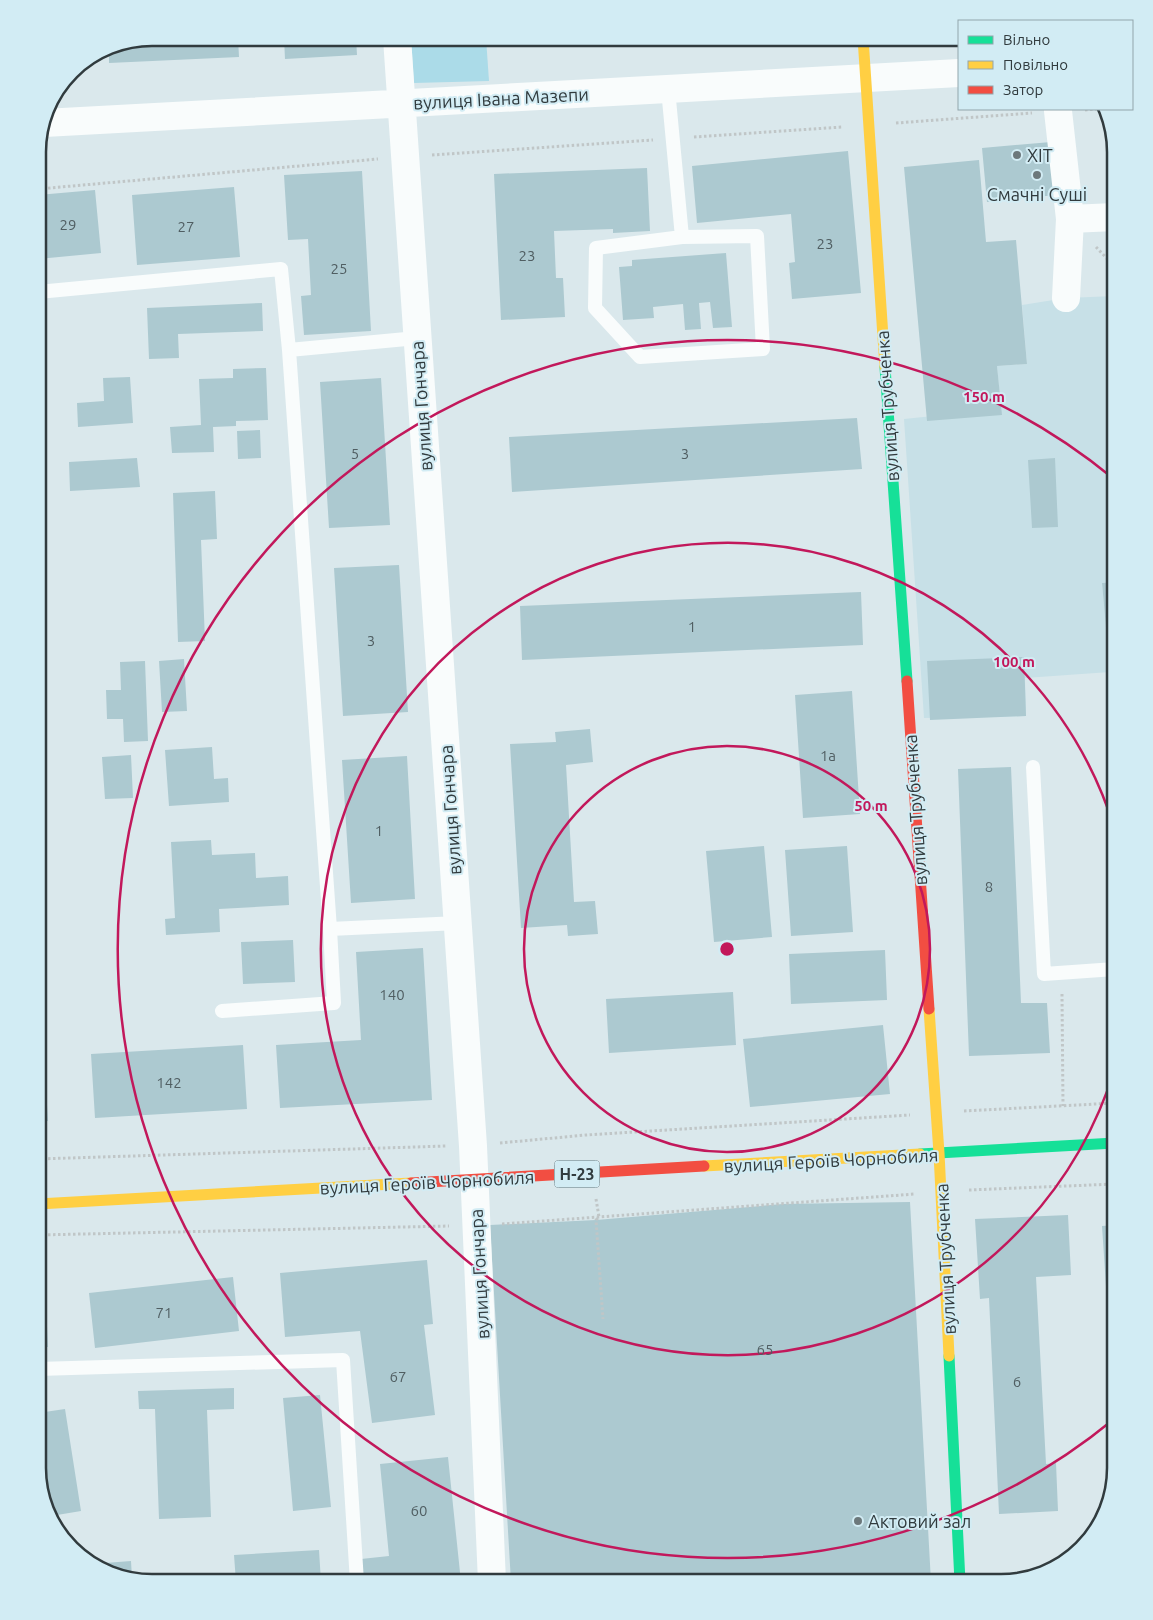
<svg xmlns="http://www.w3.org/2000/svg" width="1153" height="1620" font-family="Ubuntu,sans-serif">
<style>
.built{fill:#c7e0e7}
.green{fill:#abdbe8}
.building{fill:#acc9d0}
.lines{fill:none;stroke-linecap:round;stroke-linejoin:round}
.path{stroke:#c0c6c7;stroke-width:3;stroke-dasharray:2.5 2.5;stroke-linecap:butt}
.lane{stroke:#f9fcfc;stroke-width:14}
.street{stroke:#f9fcfc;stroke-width:28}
.fast{stroke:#16e098;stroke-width:11}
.slow{stroke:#ffcf43;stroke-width:11}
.jam{stroke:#f24e42;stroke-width:11}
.ring{fill:none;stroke:#c2185b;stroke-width:2.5}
.poi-dot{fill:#6c787b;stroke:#d2ecf4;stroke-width:2}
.labels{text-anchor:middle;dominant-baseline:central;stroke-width:4;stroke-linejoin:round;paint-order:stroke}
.number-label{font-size:15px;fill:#505e62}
.shield{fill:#d2ecf4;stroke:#617075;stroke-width:1}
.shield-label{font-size:16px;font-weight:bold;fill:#313b3e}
.street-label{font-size:18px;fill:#313b3e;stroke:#d2ecf4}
.poi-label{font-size:18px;fill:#313b3e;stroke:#d2ecf4;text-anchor:start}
.rim{fill:none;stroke:#313b3e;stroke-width:2.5}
.centre{fill:#c2185b;stroke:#d2ecf4;stroke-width:2.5}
.ring-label{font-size:15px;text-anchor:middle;font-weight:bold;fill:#c2185b;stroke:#d2ecf4;stroke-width:4;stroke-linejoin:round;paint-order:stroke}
</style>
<rect width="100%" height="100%" fill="#dae8ec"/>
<path class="built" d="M1115,296V582L1102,583L1110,672L1025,678L1026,716L924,718L904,419L1001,409L997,366L1027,364L1022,305L1066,298Z"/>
<path class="green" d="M411,38H486L489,81L414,83Z"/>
<path class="building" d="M152,38H238L239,57L109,63V46Z
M284,38H356L357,55L285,59Z
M1051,142L1056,195L987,202L982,148Z
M848,151L861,293L792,299L789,263L795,262L791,214L697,223L692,166Z
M979,160L986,242L1016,240L1027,364L997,366L1002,415L927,421L904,167Z
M647,168L650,231L613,233V229L554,231L556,278H563L565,317L501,320L494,174Z
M362,171L371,331L304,335L301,296L311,295L308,239L288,240L284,175Z
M234,187L240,257L137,265L132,195Z
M95,190L101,253L38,259V195Z
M726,253L732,327L713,328L710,302L699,303L701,329L685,330L683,304L653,307L654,318L623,320L619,267L632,266V260Z
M262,303L263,331L178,334L179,358L149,359L147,308Z
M266,368L268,420L236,421V426L213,427L214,452L172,453L170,427L201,425L199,379L233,378V369Z
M130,377L133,423L78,427L77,403L104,401L103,378Z
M381,378L390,525L329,528L320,382Z
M857,418L862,469L512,492L509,437Z
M260,430L261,458L238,459L237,431Z
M137,458L140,487L70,491L69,462Z
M1055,458L1058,527L1032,528L1028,460Z
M215,491L217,539L201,540L205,641L178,642L173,493Z
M399,565L408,712L343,716L334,568Z
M1115,582V671L1110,672L1102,583Z
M861,592L863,645L522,660L520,606Z
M1024,657L1026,716L930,720L927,661Z
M184,659L187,711L162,712L159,661Z
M145,661L148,741L124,742L123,719H107L106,690H121L120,662Z
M852,691L860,814L803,818L795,695Z
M590,729L593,762L566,765L574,902L595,901L598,934L568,936L567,925L521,928L510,744L556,742L555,732Z
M212,747L214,779L228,778L229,802L169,806L165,750Z
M131,755L133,798L105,799L102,757Z
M407,756L415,899L351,903L342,760Z
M1011,767L1021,1003H1047L1050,1053L969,1056L958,769Z
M211,840L212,855L255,853L256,878L288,876L289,905L219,909L220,932L166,935L165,919L175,918L171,842Z
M38,845H42L45,903H38Z
M764,846L772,937L714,942L706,851Z
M847,846L853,932L791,936L785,850Z
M293,940L295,982L243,984L241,942Z
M423,948L432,1100L280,1108L276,1045L361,1040L356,952Z
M885,950L887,1000L791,1004L789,954Z
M733,992L736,1045L609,1053L606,999Z
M883,1025L890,1094L750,1107L743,1039Z
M243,1045L247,1109L95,1118L91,1054Z
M38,1056H44L48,1121L38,1122Z
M910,1202L931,1582H511L490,1225L596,1220L783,1204Z
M1068,1215L1071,1275L1036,1277L1046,1464L1056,1463L1058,1511L999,1514L989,1298L980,1299L975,1219Z
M1115,1225V1301H1107L1102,1226Z
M427,1260L433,1324L424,1325L435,1415L372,1423L360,1331L285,1337L280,1273Z
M233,1277L239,1331L95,1348L89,1293Z
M45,1286L48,1347H38V1287Z
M234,1388V1409L207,1410L211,1517L159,1519L155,1409H139L138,1391Z
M320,1395L331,1507L293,1511L283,1398Z
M65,1409L81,1511L51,1516L37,1468L38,1413Z
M448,1457L461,1582H364L361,1559L389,1556L380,1464Z
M319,1550L321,1582H236L234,1555Z
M131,1561L132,1578L95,1567L92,1564Z"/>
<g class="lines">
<path class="path" d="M1085,110L1098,109
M896,123L1032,113
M694,137L842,127
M432,155L653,140
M38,189L378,159
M1096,247L1115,267
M1062,994L1063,1106
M964,1111L1115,1103
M500,1143L586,1135L910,1115
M38,1159L446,1146
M969,1190L1115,1184
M596,1199L599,1217L596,1220L603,1319
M502,1224L915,1194
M38,1235L449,1226"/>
<path class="lane" d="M668,89L682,237L757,236L763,349L640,357L595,308L596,248L682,237
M38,292L281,269L289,350L417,338
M289,350L330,929L458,923
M1033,767L1044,974L1115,969
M222,1011L334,1003L330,929
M38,1369L343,1360L357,1582"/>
<path class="street" d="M397,38L473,1146L492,1582
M1058,111L1070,219L1115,217
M44,123L959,73
M1066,298L1070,219"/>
<path class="fast" d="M885,367L907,681
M920,1154L1115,1143
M949,1356L960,1582"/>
<path class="slow" d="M863,38L885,367
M929,1009L939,1153L949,1356
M704,1166L920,1154
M38,1204L411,1183"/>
<path class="jam" d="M907,681L929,1009
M411,1183L704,1166"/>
</g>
<g class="ring">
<circle cx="727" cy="949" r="203"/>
<path d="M1115 1068A406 406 0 1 1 1115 830"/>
<path d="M1114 1419A609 609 0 1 1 1114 479"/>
</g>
<g class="poi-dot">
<circle cx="1017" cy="155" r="5"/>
<circle cx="1037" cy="175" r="5"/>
<circle cx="858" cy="1521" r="5"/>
</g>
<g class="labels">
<g class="number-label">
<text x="68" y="224">29</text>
<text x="186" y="226">27</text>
<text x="825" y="243">23</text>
<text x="527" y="255">23</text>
<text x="339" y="268">25</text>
<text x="355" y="453">5</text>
<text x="685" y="453">3</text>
<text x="692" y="626">1</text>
<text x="371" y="640">3</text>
<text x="828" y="755">1а</text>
<text x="379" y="830">1</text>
<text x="989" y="886">8</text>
<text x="392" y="994">140</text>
<text x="169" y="1082">142</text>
<text x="164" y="1312">71</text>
<text x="765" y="1349">65</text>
<text x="398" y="1376">67</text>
<text x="1017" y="1381">6</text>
<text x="419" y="1510">60</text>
</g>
<rect class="shield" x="554.5" y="1160.5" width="45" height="27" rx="4"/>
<g class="shield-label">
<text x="577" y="1174">Н-23</text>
</g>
<g class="street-label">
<text transform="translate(501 98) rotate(-3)">вулиця Івана Мазепи</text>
<text transform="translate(421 406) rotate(-94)">вулиця Гончара</text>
<text transform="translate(887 406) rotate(-94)">вулиця Трубченка</text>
<text transform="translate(450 810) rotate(-94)">вулиця Гончара</text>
<text transform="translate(915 810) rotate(-94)">вулиця Трубченка</text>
<text transform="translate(831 1160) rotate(-3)">вулиця Героїв Чорнобиля</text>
<text transform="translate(427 1182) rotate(-3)">вулиця Героїв Чорнобиля</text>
<text transform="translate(945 1259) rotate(-93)">вулиця Трубченка</text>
<text transform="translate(479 1274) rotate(-93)">вулиця Гончара</text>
</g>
<g class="poi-label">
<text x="1027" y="155">ХІТ</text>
<text x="1037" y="194" text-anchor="middle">Смачні Суші</text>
<text x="868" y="1521">Актовий зал</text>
</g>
</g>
<path d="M0 0H1153V1620H0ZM152 46H1001A106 106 0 0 1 1107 152V1468A106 106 0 0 1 1001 1574H152A106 106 0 0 1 46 1468V152A106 106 0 0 1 152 46Z" fill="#d2ecf4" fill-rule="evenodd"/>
<path class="rim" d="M152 46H1001A106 106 0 0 1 1107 152V1468A106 106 0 0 1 1001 1574H152A106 106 0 0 1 46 1468V152A106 106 0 0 1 152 46Z"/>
<circle cx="727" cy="949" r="8" class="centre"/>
<g class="ring-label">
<text x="984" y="402">150 m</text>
<text x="1014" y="667">100 m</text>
<text x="871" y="811">50 m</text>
</g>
<rect x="958" y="20" width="175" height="90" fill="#d2ecf4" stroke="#92a5ab"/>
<rect x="968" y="36" width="25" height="8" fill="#16e098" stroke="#92a5ab"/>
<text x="1003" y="45" font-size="15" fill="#313b3e">Вільно</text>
<rect x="968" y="61" width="25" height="8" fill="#ffcf43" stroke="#92a5ab"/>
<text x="1003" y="70" font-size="15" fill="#313b3e">Повільно</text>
<rect x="968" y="86" width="25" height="8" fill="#f24e42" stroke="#92a5ab"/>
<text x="1003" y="95" font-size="15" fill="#313b3e">Затор</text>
</svg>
